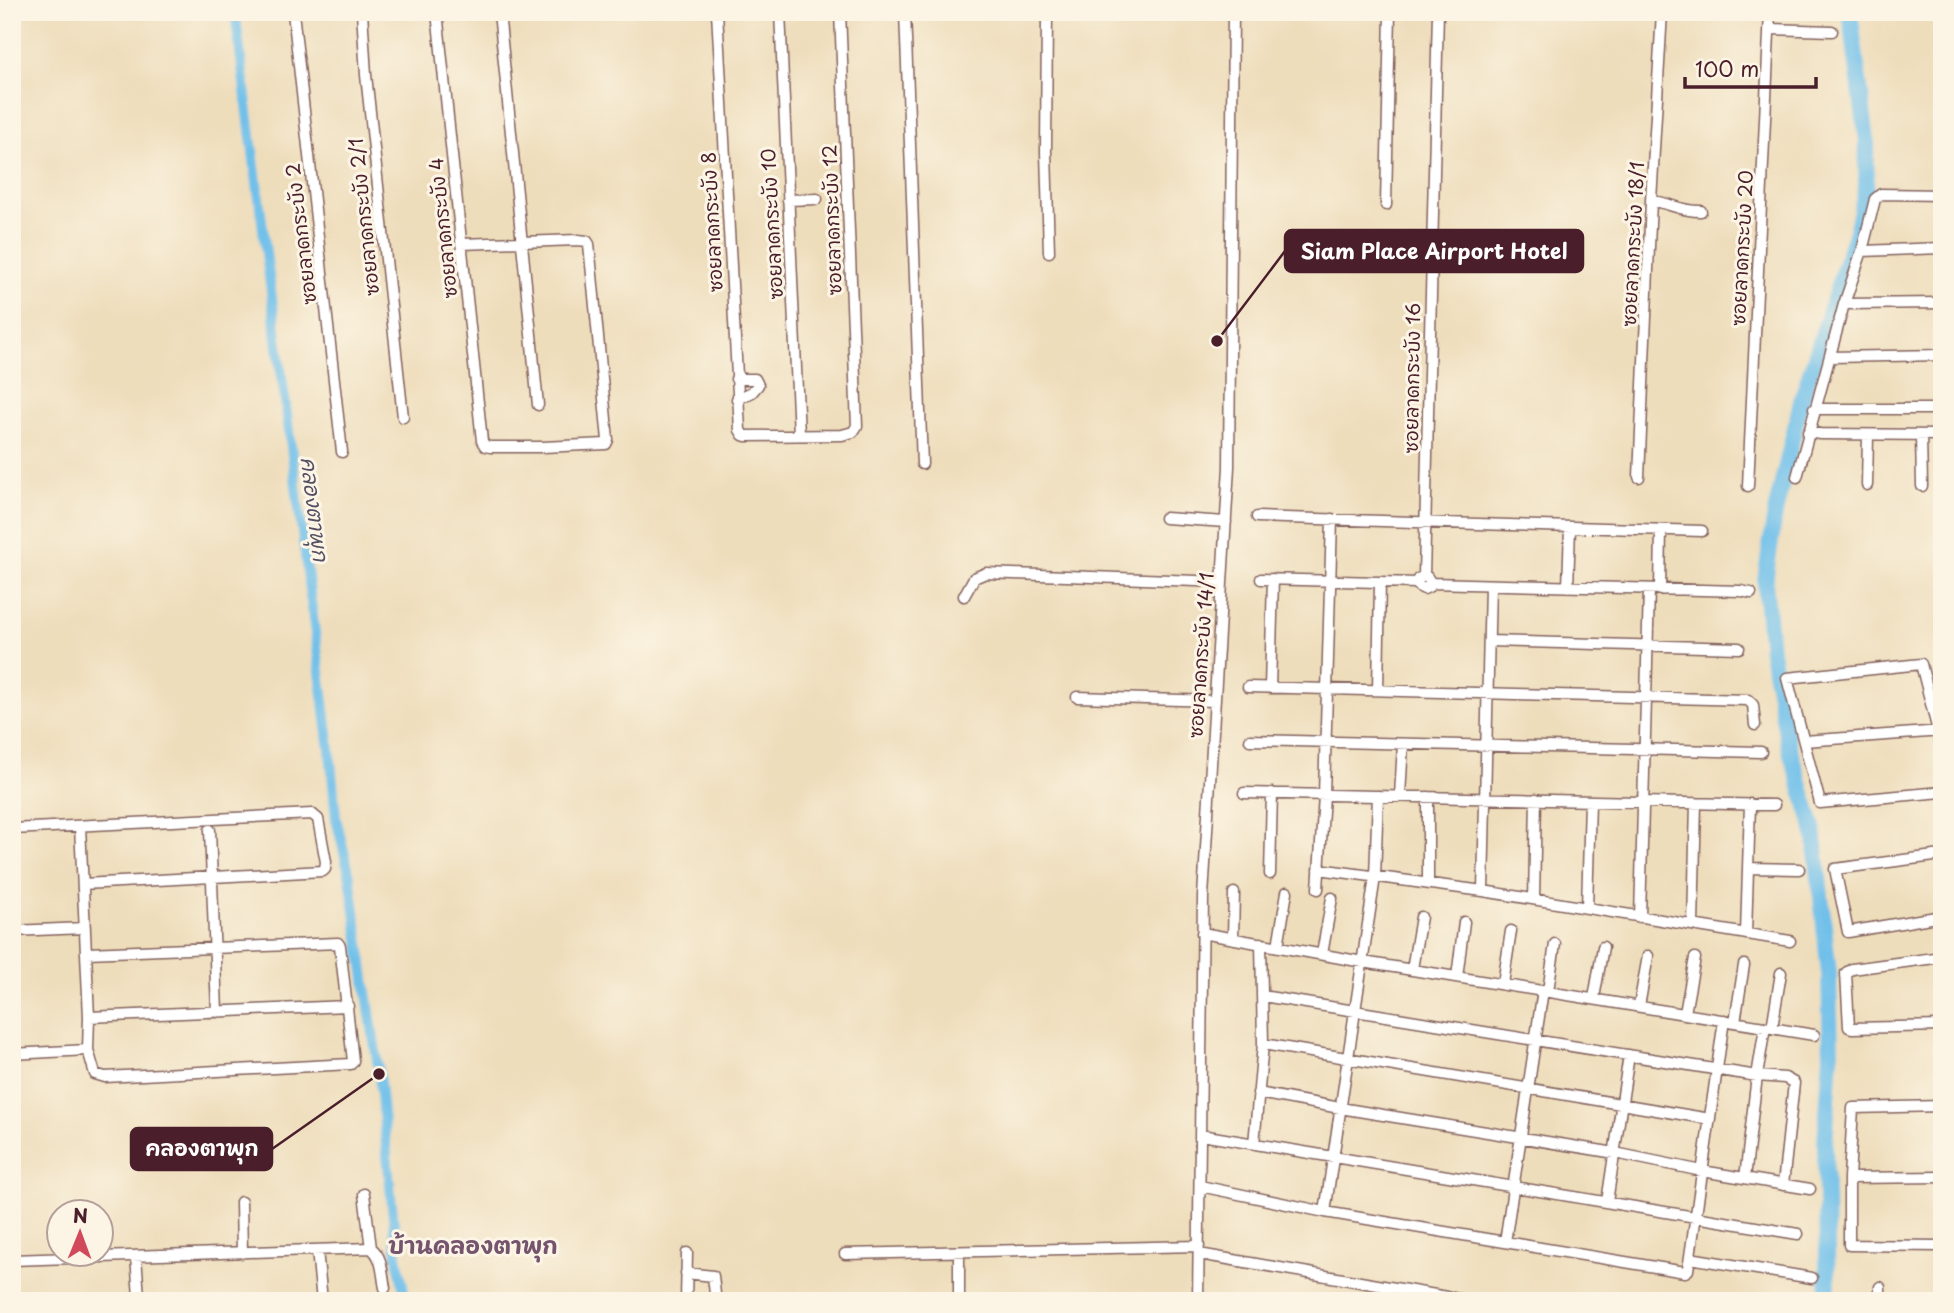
<svg xmlns="http://www.w3.org/2000/svg" width="1954" height="1313" font-family="'Playpen Sans','Playpen Sans Thai',sans-serif">
<style>
.lines{fill:none;stroke-linecap:round;stroke-linejoin:round}
.canal{stroke:#6fc0ea;stroke-width:10}
.river{stroke:#6fc0ea;stroke-width:16}
.minor-casing{stroke:#83625d;stroke-width:13}
.minor{stroke:#fff;stroke-width:10}
.labels{text-anchor:middle;dominant-baseline:central;stroke-width:6;stroke-linejoin:round;paint-order:stroke}
.street-label{font-size:19px;fill:#4a1f2b;stroke:#fcf5e5}
.water-label{font-size:21px;font-style:italic;fill:#554f64;stroke:#fcf5e5}
.quarter-label{font-size:23px;font-weight:bold;fill:#75546e;stroke:#fcf5e5}
.leader{fill:none;stroke:#4a1f2b;stroke-width:2.5}
.callout-dot{fill:#4a1f2b;stroke:#fcf5e5;stroke-width:2.5}
.callout{fill:#4a1f2b;stroke:#4a1f2b;stroke-width:2.5}
.callout-label{font-size:21px;text-anchor:middle;font-weight:bold;fill:#fff}
</style>
<rect width="100%" height="100%" fill="#fcf5e5"/>
<filter id="ink" filterUnits="userSpaceOnUse"><feTurbulence type="fractalNoise" baseFrequency=".0143" numOctaves="2"/><feDisplacementMap in="SourceGraphic" scale="14" xChannelSelector="R" yChannelSelector="G"/><feConvolveMatrix kernelMatrix="1 2 1 2 8 2 1 2 1" color-interpolation-filters="sRGB"/></filter>
<filter id="wash" filterUnits="userSpaceOnUse"><feTurbulence type="fractalNoise" baseFrequency=".00686" numOctaves="4" result="noise"/><feDisplacementMap in="SourceGraphic" scale="28" xChannelSelector="R" yChannelSelector="G"/><feGaussianBlur stdDeviation="1.57" result="paint"/><feColorMatrix in="noise" values="0 0 0 0 0 0 0 0 0 0 0 0 0 0 0 0 0 1.4 0 .05"/><feComposite in="paint" operator="in"/></filter>
<g filter="url(#wash)">
<rect width="100%" height="100%" fill="#edb"/>
<g class="lines">
<path class="canal" d="M235,12L330,749L336,818L350,877L379,1074L397,1256L406,1301"/>
<path class="river" d="M1828,1301L1825,1144L1831,1056L1829,974L1814,829L1788,744L1771,652L1765,582L1775,513L1802,397L1857,228L1866,188L1867,141L1850,12"/>
</g>
</g>
<g filter="url(#ink)">
<g class="lines">
<g class="minor-casing">
<path id="minor" d="M293,12L342,452
M362,12L366,75L403,417
M437,12L482,441L485,446L490,447H543L606,444L608,440L589,244L587,241L578,240L461,244
M499,12L538,405
M717,12L740,430L743,435L746,436L842,435L853,432L857,426L840,12
M780,12L799,435
M905,12L922,464
M1047,12L1046,152L1049,252
M1769,29L1832,31
M788,200L817,199
M1651,201C1668,202 1683,212 1701,211
M1386,205L1390,12
M1862,251L1942,248
M1844,304L1942,303
M1830,357L1942,355
M736,379H755L758,385L752,392L737,399
M1814,409H1942
M1808,432L1820,434L1942,435
M1921,435L1922,486
M1639,477L1651,201L1662,12
M1797,477L1844,304L1862,251L1875,199L1881,194L1942,195
M1867,485L1868,435
M1748,486L1770,12
M1257,517L1702,531
M1165,518L1226,522
M1424,576L1438,12
M1261,579L1417,583L1418,586L1424,589L1430,586L1431,583L1427,577L1424,576L1418,579L1417,583
M1431,583L1741,591L1751,593
M1568,587L1570,527
M1660,590L1661,530
M964,596L974,578L986,573L1222,582
M1489,641L1739,648
M1248,687L1748,700L1753,705L1755,725
M1270,688L1273,579
M1378,690L1380,582
M1077,697L1215,701
M1250,740L1761,752
M1804,741L1942,731
M1942,747L1921,664L1787,678L1820,803L1942,792
M1244,793L1774,805
M1400,796L1403,744
M80,826L89,1017L88,1050L95,1074L105,1077L351,1064L353,1061L340,946L338,943L87,953
M12,829L312,814L318,819L326,862L325,869L323,871L83,884
M210,830L217,1012
M1942,855L1835,869L1848,932L1942,916
M1748,868L1799,869
M1319,869L1483,891L1790,941
M1270,874L1272,793
M1428,884V797
M1318,889L1324,795L1332,519
M1483,891L1490,585
M1534,899L1536,799
M1587,908L1590,801
M1640,917L1649,590
M1693,925L1696,803
M12,931L85,928
M1202,933L1363,962L1814,1035
M1746,934L1750,804
M1233,938L1234,893
M1278,946L1287,892
M1322,954L1332,898
M1942,957L1852,969L1846,973L1849,1027L1852,1028L1942,1026
M1412,969L1421,917
M1457,977L1464,922
M1503,984L1511,931
M1548,991L1555,944
M1262,996L1757,1076L1785,1078L1794,1083L1783,1185
M1594,998L1603,947
M1639,1006L1648,956
M1685,1013L1695,958
M89,1017L348,1006
M1735,1022L1744,965
M1772,1028L1781,973
M1263,1044L1710,1119
M12,1054L88,1050
M1258,1093L1340,1108L1615,1153L1702,1171L1810,1189
M1201,1135L1798,1234
M1254,1144L1263,1044L1261,943
M1745,1178L1757,1076L1765,1027
M1849,1178L1942,1177
M1200,1186L1325,1212L1685,1272L1688,1270L1724,1020
M364,1194L371,1248
M241,1202L242,1253
M1607,1202L1629,1055
M1325,1212L1375,877L1378,796
M1505,1242L1543,990
M1939,1246L1849,1245V1178L1853,1108L1942,1106
M317,1250L322,1301
M845,1254L1199,1246
M1199,1254L1470,1301
M136,1256L139,1297
M1690,1258L1812,1278
M12,1260L371,1248C383,1257 382,1274 385,1288
M686,1273L713,1276L715,1294
M686,1301L687,1253
M959,1301V1252
M1198,1301L1203,897L1229,467L1233,12
M1880,1301V1287"/>
</g>
<use href="#minor" class="minor"/>
</g>
</g>
<g class="labels">
<g class="street-label">
<text transform="translate(363 217) rotate(-96)">ซอยลาดกระบัง 2/1</text>
<text transform="translate(831 220) rotate(-92)">ซอยลาดกระบัง 12</text>
<text transform="translate(711 222) rotate(-93)">ซอยลาดกระบัง 8</text>
<text transform="translate(771 224) rotate(-93)">ซอยลาดกระบัง 10</text>
<text transform="translate(442 228) rotate(-96)">ซอยลาดกระบัง 4</text>
<text transform="translate(300 234) rotate(-97)">ซอยลาดกระบัง 2</text>
<text transform="translate(1632 244) rotate(-87)">ซอยลาดกระบัง 18/1</text>
<text transform="translate(1741 248) rotate(-87)">ซอยลาดกระบัง 20</text>
<text transform="translate(1411 378) rotate(-89)">ซอยลาดกระบัง 16</text>
<text transform="translate(1200 655) rotate(-86)">ซอยลาดกระบัง 14/1</text>
</g>
<g class="water-label">
<text transform="translate(316 509) rotate(83)">คลองตาพุก</text>
</g>
<g class="quarter-label">
<text x="473" y="1244">บ้านคลองตาพุก</text>
</g>
</g>
<path class="leader" d="M1217 341L1285 251M379 1074L272 1149"/>
<g class="callout-dot">
<circle cx="1217" cy="341" r="7"/>
<circle cx="379" cy="1074" r="7"/>
</g>
<g class="callout">
<rect x="1285" y="230" width="298" height="42" rx="7"/>
<rect x="131" y="1128" width="141" height="42" rx="7"/>
</g>
<g class="callout-label">
<text x="1434" y="259">Siam Place Airport Hotel</text>
<text x="202" y="1156">คลองตาพุก</text>
</g>
<rect width="1954" height="1313" fill="none" stroke="#fcf5e5" stroke-width="42"/>
<g transform="translate(80 1233) rotate(1)"><circle r="33" fill="#fcf5e5" stroke="#b59f9b" stroke-width="2"/>
<path d="M0-5L12 26L0 18L-12 26Z" fill="#d1495b"/>
<text y="-10" font-size="19" font-weight="bold" text-anchor="middle" fill="#4a1f2b">N</text>
</g>
<path d="M1685 77v10h131v-10" fill="none" stroke="#4a1f2b" stroke-width="3.5"/>
<text x="1695" y="77" font-size="21" fill="#4a1f2b" stroke="#fcf5e5" stroke-width="5" paint-order="stroke">100 m</text>
</svg>
